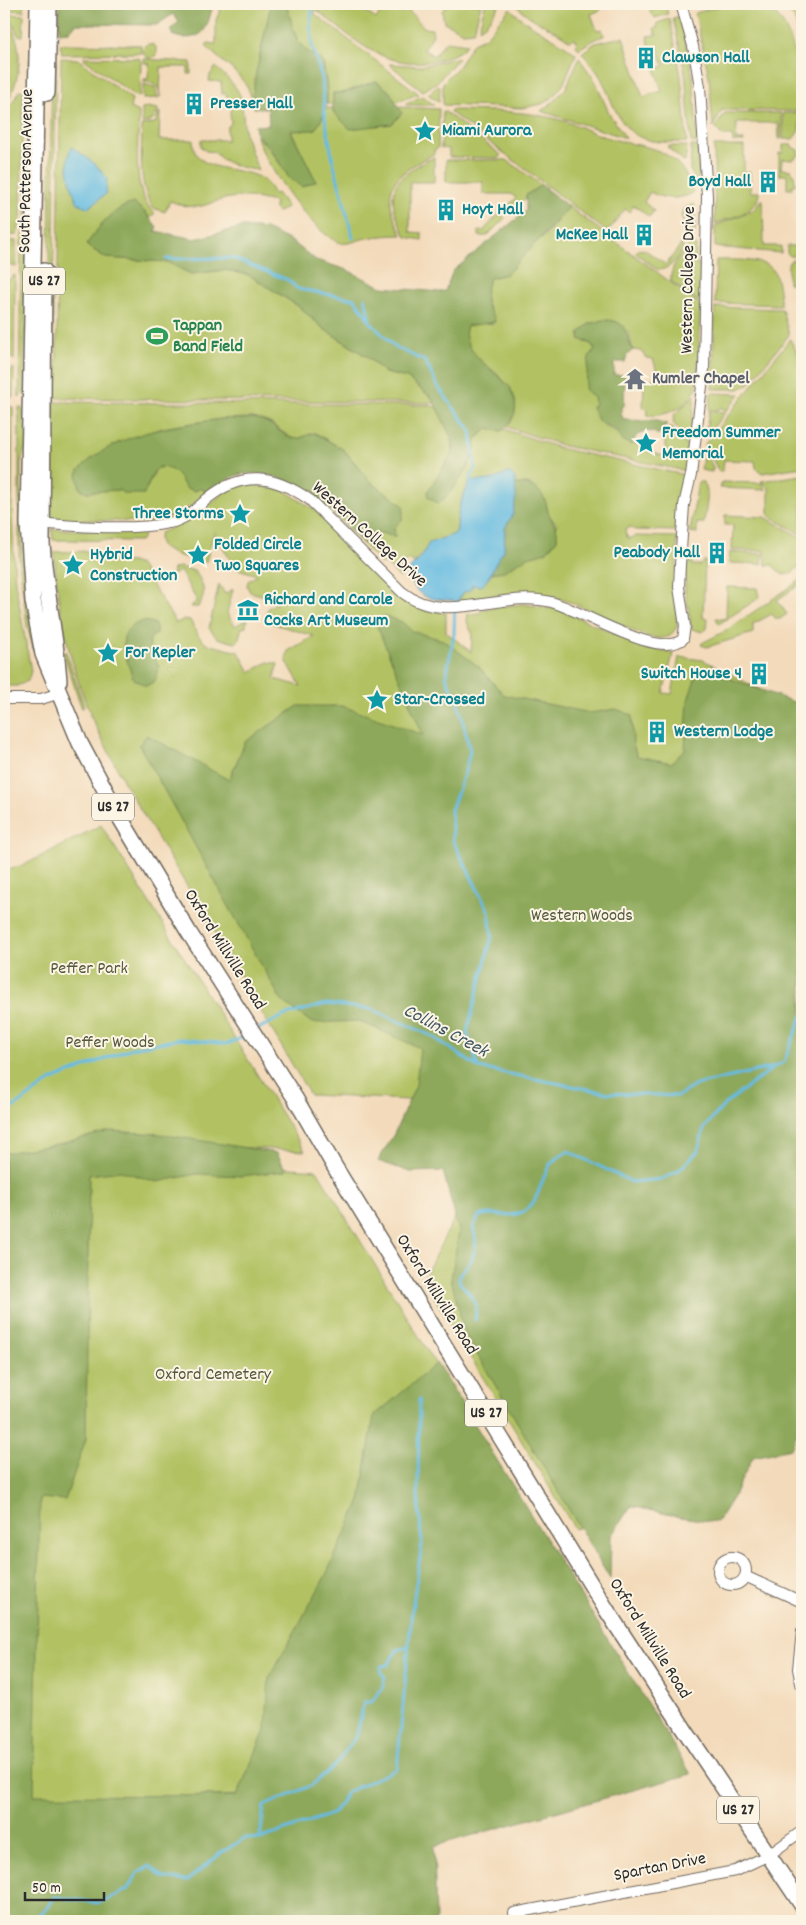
<svg xmlns="http://www.w3.org/2000/svg" width="806" height="1925" font-family="Dekko,sans-serif">
<style>
.green{fill:#b2c264;stroke:#6e7648}
.forest{fill:#8da85a;stroke:#5c6a42}
.water{fill:#65bbe1;stroke:#487386}
.lines{fill:none;stroke-linecap:round;stroke-linejoin:round}
.stream{stroke:#65bbe1;stroke-width:3}
.minor-casing{stroke:#71685d;stroke-width:12}
.highway-casing{stroke:#71685d;stroke-width:18}
.minor{stroke:#fff;stroke-width:10}
.highway{stroke:#fff;stroke-width:15}
.labels{text-anchor:middle;dominant-baseline:central;stroke-width:4;stroke-linejoin:round;paint-order:stroke}
.shield{fill:#fcf5e5;stroke:#6a6863;stroke-width:1}
.shield-label{font-size:16px;font-weight:bold;fill:#2b2b2b}
.culture-label{font-size:18px;font-weight:bold;fill:#0d838f;stroke:#fcf5e5;text-anchor:start}
.street-label{font-size:18px;fill:#2b2b2b;stroke:#fcf5e5}
.leisure-label{font-size:18px;font-weight:bold;fill:#27864d;stroke:#fcf5e5;text-anchor:start}
.worship-label{font-size:18px;font-weight:bold;fill:#5b616d;stroke:#fcf5e5;text-anchor:start}
.park-label{font-size:18px;fill:#54583c;stroke:#fcf5e5}
.water-label{font-size:19px;font-style:italic;fill:#3c5662;stroke:#fcf5e5}
</style>
<rect width="100%" height="100%" fill="#fcf5e5"/>
<filter id="ink" filterUnits="userSpaceOnUse"><feTurbulence type="fractalNoise" baseFrequency=".02" numOctaves="2"/><feDisplacementMap in="SourceGraphic" scale="10" xChannelSelector="R" yChannelSelector="G"/><feConvolveMatrix kernelMatrix="1 2 1 2 8 2 1 2 1" color-interpolation-filters="sRGB"/></filter>
<filter id="wash" filterUnits="userSpaceOnUse"><feTurbulence type="fractalNoise" baseFrequency=".0096" numOctaves="4" result="noise"/><feDisplacementMap in="SourceGraphic" scale="20" xChannelSelector="R" yChannelSelector="G"/><feGaussianBlur stdDeviation="1.12" result="paint"/><feColorMatrix in="noise" values="0 0 0 0 0 0 0 0 0 0 0 0 0 0 0 0 0 1.4 0 .05"/><feComposite in="paint" operator="in"/></filter>
<g filter="url(#wash)">
<rect width="100%" height="100%" fill="#f3daba"/>
<path class="green" d="M4,4H24V11L4,10Z
M223,4H271L256,73L254,103H252C250,77 222,64 206,46L208,43L216,44V20Z
M286,4H354L376,19L386,4H402L425,28L432,29L433,35L424,50L434,56L446,41L467,44C461,53 449,57 438,60C383,72 355,39 315,9V14L419,94L395,102L390,92L376,81L343,93H333V104H327L323,61C292,45 296,34 286,4Z
M448,4H481L474,31L463,32L444,22L442,11Z
M485,4H500L485,25L479,29Z
M515,4H599L601,10L591,14L597,30L602,29L604,36L595,39L579,49L576,46L578,43L573,38L570,41C552,27 530,21 515,4Z
M651,4H665L668,14L655,18L650,13Z
M726,4C736,4 748,2 757,4C795,11 802,81 800,111L722,110L713,127L709,77L695,13Z
M781,4H802V42L794,18Z
M510,8C528,28 555,36 576,54L563,85L552,98L542,104L522,108L443,105V82L458,67L473,43L486,37Z
M8,14L24,15L23,36L18,35Z
M4,16C26,41 22,81 4,107Z
M680,16L693,77L698,143L691,142L685,72L673,18Z
M670,19L681,76L687,142C675,142 663,143 652,141C619,135 614,103 601,78C596,69 589,61 582,53L595,43L623,37L643,97L662,91L655,69L664,66L658,48L651,50L647,36L656,35L654,28L658,27L657,23Z
M60,44L141,45V53L62,54Z
M143 51a7 7 0 1 1 14 0a7 7 0 1 1-14 0Z
M84,57L139,58L141,61L140,96L137,97L84,59Z
M61,58L78,59L132,99L130,108L139,112C139,140 130,194 155,213L150,218L146,213L104,221L86,245L106,258L167,262L191,274L225,270L249,275L298,306L324,329L366,356L385,373L407,378L432,398L435,403L56,398Z
M456,58L458,59L436,83L423,91L389,64L421,66Z
M579,58L594,79L610,115L626,138L541,111L554,101L566,88Z
M30,59L24,393L19,397L21,241L26,221Z
M52,59L56,61L52,399H47Z
M144,59L191,62V74H188V67H161L160,98C160,87 155,82 144,82V79H148L149,63H144Z
M216,67C226,77 241,89 242,103L227,104V94H222L221,82L209,81L210,75Z
M143,84L155,87L158,98L143,99Z
M438,86L440,87L439,102L428,94Z
M20,90L23,91L21,219L17,235L4,236V116Z
M423,96L434,105H406L407,103Z
M232,105H242L245,135L258,170C245,169 222,164 215,152L206,151L201,147V140H227V128L231,123L230,112Z
M147,107L158,109L157,114L152,121L142,123V109Z
M398,107L439,109L438,148L434,150V154C391,176 379,189 402,235C390,235 379,236 367,238C359,239 349,245 341,243C316,238 261,160 257,136C276,152 281,173 302,187L316,181L291,131L325,115L326,108H333V112L375,126L392,124L401,113Z
M451,110C489,111 527,110 564,121C578,125 590,132 603,136C644,150 678,142 693,193C678,200 665,200 650,192L644,202L654,211L649,217L634,205L629,212L625,209L609,230L606,231L450,112Z
M160,111L159,140H193C192,175 242,165 262,179C267,182 271,189 274,194L277,193L287,206L286,208L278,212L275,209V202C262,200 252,196 239,197C206,199 206,215 170,201L165,212L153,208C137,183 142,154 142,125L155,123Z
M443,111H444L501,155L499,158L449,157V149L441,148Z
M725,113H781V139H779L778,123H737L736,140H744V142H733L732,136H723L715,128Z
M783,113H800L799,131L793,139H783Z
M783,145H792V147L798,150L799,155L792,160L782,159L781,169L791,170L794,174L795,185H792V189H787V175H779V153H783Z
M668,146H687L685,162L668,148Z
M691,146H698L699,181H696L690,170Z
M714,146H744V172H750V192H759C759,213 731,217 715,224Z
M434,157V182H410V232L422,233V240L406,237C383,192 390,179 434,157Z
M446,160H507L541,185L526,195V199L510,210L507,207L516,198L511,194H483V182H446Z
M761,200H763L764,246H781V253L715,247V226L755,209Z
M694,204L695,231V232L685,226L681,215L685,208Z
M569,207L700,304L698,371L669,379L659,377L653,359L646,358L641,351L633,350L628,332L584,342L590,343L595,349L591,353V395L595,398L606,427C622,432 621,444 640,445L642,449L663,456L666,446L663,438L671,426L688,448L686,471L564,446L507,427C543,376 450,364 467,326L482,322L493,324L484,292L490,278L546,234Z
M500,213L505,218L487,236H479V231H483Z
M4,240L16,241V267L4,264Z
M692,242L696,245V264H700V300L698,301L671,281C669,266 683,253 692,242Z
M682,243L683,249C676,259 672,269 658,270L635,253L639,249L642,250L644,249L666,265Z
M787,246H802V256H790L787,253Z
M716,260C729,260 765,258 773,270C779,278 779,295 781,305L715,303Z
M791,260H802V284L788,283V264Z
M15,275L14,360L4,352V283Z
M715,307L782,309L789,335L749,384L739,389H712Z
M790,339L802,362V467L762,473L756,468L755,461L724,460L723,470L719,472L705,444Z
M14,368L13,397H4V374Z
M693,375H697C697,379 698,387 695,391C686,408 666,416 647,416L648,409L643,408L644,382L654,378L674,381Z
M711,393L740,394L705,438L709,411L722,413L724,411L722,407L718,410H709Z
M695,395L690,441L673,423L674,415Z
M54,402L430,405L437,408C444,422 457,439 451,455L476,439L488,428L501,431L504,429L563,449L685,475L682,480L678,531L635,530L630,527L626,529L625,533L629,539L636,536L677,537V627L670,636C652,644 629,628 612,620C590,611 568,599 544,595C515,589 485,597 457,603L464,592L471,590V585L487,580L491,573C506,570 514,563 527,557C541,551 549,553 557,539L556,524L548,514L547,507L530,484H515V478C500,477 485,483 470,480C466,491 459,503 458,515C456,523 459,526 455,534L430,543L415,563L410,560L400,566V578L386,564H381L362,543L372,541V536L377,532L395,536L394,528L400,503L372,483L344,450L315,433L297,439L291,438L270,423L252,418L223,419L187,424L162,428L120,442L80,469L87,492L106,489L144,494L156,469C170,463 180,474 184,486L197,490L201,488L204,491H208L183,513L150,522L54,519L51,518Z
M4,407H13L12,512L15,582L31,671L28,681L17,686H4Z
M19,407L23,409L27,441L21,463L22,558L34,652L27,626L19,560Z
M704,450L714,469H712V472L701,470Z
M802,475V535L769,516V488L761,481Z
M698,482H703C712,492 704,514 704,523H697V533L690,532Z
M722,482L762,483L766,490L720,488Z
M249,484L283,490L314,509L404,602L423,610L446,613V632L471,652L472,633L467,622L468,614L479,613L484,609L523,604L561,610L645,647L673,654L663,693L672,694L679,657L703,660L802,711L694,1476L575,1529L423,1279L496,1138L466,1103L310,1095L204,914L126,786L89,713L91,712L87,706C68,656 57,606 54,552L95,551L97,552V560L132,562L140,565L176,623L185,619L190,620L198,635L206,644L239,652L250,672L268,662L278,664L274,679L301,686L286,660L288,651L314,636L271,623L272,617L266,615L268,608L281,600L250,592L247,586L248,581L257,575L235,568L214,532L206,562C192,558 152,555 160,533L195,517L228,489Z
M725,515L765,517L802,538V564L790,574L783,575L772,565H766L765,551L732,550L733,525H725Z
M52,529L140,532L144,536L140,541L53,540Z
M730,552L763,554L762,564L729,563Z
M690,554H692V565H700L705,560L703,618H708L707,629L702,632L692,629L685,592V565H689Z
M179,567L194,571C204,582 207,595 198,607H190L197,601L180,571L172,575L173,569Z
M802,579V583L777,600L787,614L780,619H776L772,614L753,624V633L707,647L701,645L702,643L727,630Z
M219,584L225,594L233,589L227,613L235,626L248,619L245,628L242,627L238,641L235,643L217,638L209,628Z
M727,587L757,588L759,598L719,624L716,618L726,619Z
M63,652H66L84,706L82,709Z
M101,825L305,1151L181,1144L86,1153L317,1170L443,1376L247,1795L23,1801L4,1661V871L24,865Z"/>
<path class="forest" d="M59,4H214C210,12 210,20 206,27C201,39 183,40 172,35V28L179,22L173,14L157,25L76,24L69,32L59,33Z
M271,4H286C296,34 292,45 323,61C327,90 333,104 315,130L291,131L316,181L302,187L289,178L269,146L257,136L255,126L269,125L268,108H254L253,93L256,73Z
M376,81L390,92L402,113L392,124L350,129L333,112V93H343Z
M541,185L569,207L507,274L490,278C485,289 483,300 490,311C493,316 495,317 495,322L467,326C457,348 497,373 511,388V391C520,405 515,422 501,431L488,428L476,439C477,460 454,490 439,504L428,497V491L451,455L454,448L452,439L432,398L407,378L386,373L366,356L324,329L298,306L249,275L225,270L191,274L167,262L106,258L86,245C99,228 112,208 134,203L146,213L157,227L155,231L195,239L243,227L266,229L291,241L316,260L347,270L382,287L440,292L445,291L453,271L526,211V195Z
M603,320C630,320 623,333 633,350L627,355L625,362H614V375H625L624,406L621,407V414L624,420L657,421L667,424L658,435C651,429 644,431 636,436L632,445L623,441L614,429L599,422L592,408L595,403L594,398L585,389L589,357L595,349L590,343L579,339L580,332L589,324Z
M252,418C274,421 276,432 292,438C301,441 307,433 315,433L344,450L372,483L404,506L402,520L394,528L395,537L377,532L373,536L372,541L362,543C330,510 294,468 242,474C228,476 212,491 204,491L201,488L195,491L186,488C178,476 176,468 159,467L153,473L144,494H124L119,490L87,492L80,489L77,474L80,469C116,432 173,426 221,419C231,418 242,420 252,418Z
M515,484C531,484 540,487 546,503C547,506 547,511 549,514C554,526 558,525 557,539L546,552L528,557L504,571L491,573L496,561L504,551L505,528L513,514Z
M385,616L402,622L412,631L443,640L478,666L504,695L590,713L616,709L632,715L633,744L637,756L672,763L685,749L688,700L699,667L802,705V1420L791,1449L753,1457L733,1497L717,1522L680,1517L631,1506L611,1536L610,1579L465,1334L451,1279L459,1231L443,1171L410,1172L378,1161L394,1134L416,1085L420,1048L359,1021L312,1023L281,1000L139,745L147,735L229,780L245,742L298,706H342L423,735L377,626L378,620Z
M145,621L153,623L156,627V634L150,638C148,648 153,658 159,666L155,681L146,686L133,679C126,656 111,628 145,621Z
M110,1131L160,1134L277,1153L286,1171L241,1176L197,1174L157,1182L121,1171L89,1175L86,1439L65,1500L40,1498L34,1795L237,1796L266,1728L269,1678L326,1575L360,1501L374,1416L437,1363L691,1774L434,1846L436,1921H4V1153L59,1144Z"/>
<path class="water" d="M72,147L95,164L107,178L106,194L88,208L78,203C71,189 63,161 72,147Z
M509,472L515,478L516,497L513,514L505,528L504,551C494,562 492,576 482,586L472,585L471,590L464,592L457,601C429,598 416,602 408,570L420,559L429,543L455,534C459,526 456,523 458,515C459,503 466,491 470,480C483,482 498,480 509,472Z"/>
<g class="lines">
<path class="stream" d="M313,4L310,25L312,37L311,42L322,78L325,118L333,161L353,238
M166,259L232,258L288,280L298,289L355,299L371,323L395,347L425,361L438,387L471,431L475,468L470,480
M365,298L370,320
M455,600L454,634L446,677L460,709L470,751L465,772L451,810L453,841L489,912L492,936L467,1032L478,1067
M256,1030L283,1016L326,1004L371,1009L432,1036L479,1068L608,1093L678,1096L696,1085L774,1067L784,1062L802,1016
M4,1114L52,1080L132,1048L180,1039L228,1044L248,1034
M475,1320C479,1298 470,1297 459,1281L460,1273C475,1260 479,1245 473,1227L479,1216C493,1210 505,1219 520,1213C541,1205 539,1178 552,1162C556,1158 564,1154 568,1151L632,1182L662,1179L678,1171L698,1151L704,1128L725,1104L773,1068
M260,1839L264,1806L312,1785L338,1762L357,1735L364,1702H371L382,1689L385,1677L381,1673V1666L388,1665L397,1650L408,1647
M28,1921L44,1911L55,1897L99,1903L127,1890L138,1873L150,1866L164,1878L187,1881L221,1853L245,1838L260,1839L334,1813L347,1792L397,1769L412,1610L422,1544L418,1494L419,1400"/>
</g>
</g>
<g filter="url(#ink)">
<g class="lines">
<g class="minor-casing">
<path id="minor" d="M36,523C74,526 134,531 169,523C185,520 195,510 207,499C242,470 274,475 310,500L402,592C446,627 502,589 551,602C582,610 658,660 683,639L685,626L679,587L680,565L684,505L691,475L704,370L707,196L700,87L693,46L681,4
M4,699H41L60,693
M718 1571a14 14 0 1 1 28 0a14 14 0 1 1-28 0Z
M747,1577L802,1602
M802,1631L798,1669L802,1688
M514,1913L735,1871L769,1855L802,1831"/>
</g>
<g class="highway-casing">
<path id="highway" d="M38,4L28,523L33,601L43,654L80,743L119,816L188,931L295,1098L336,1169L606,1609L686,1732L802,1905
M47,93L49,4
M44,271L42,543C45,590 56,635 59,681"/>
</g>
<use href="#minor" class="minor"/>
<use href="#highway" class="highway"/>
</g>
</g>
<defs>
<g id="building-bare" transform="scale(1.725)"><path d="M-4-6H4V6H1V3H-1V6H-4ZM-2.5-4.3h1.7v1.8h-1.7ZM.8-4.3h1.7v1.8H.8ZM-2.5-1h1.7V.8h-1.7ZM.8-1h1.7V.8H.8Z" fill="#0f9aa8" stroke="#fcf5e5" stroke-width="2.5" paint-order="stroke"/></g>
<g id="sight-bare" transform="scale(1.725)"><path d="M0-6L1.8-2.2L6-1.7L2.9 1.2L3.7 5.4L0 3.3L-3.7 5.4L-2.9 1.2L-6-1.7L-1.8-2.2Z" fill="#0f9aa8" stroke="#fcf5e5" stroke-width="2.5" paint-order="stroke"/></g>
<g id="stadium-bare" transform="scale(1.725)"><path d="M0-5a6.5 5 0 1 0 0 10a6.5 5 0 1 0 0-10ZM-3.5-1.8h7v3.6h-7Z" fill="#2e9e5b" stroke="#fcf5e5" stroke-width="2.5" paint-order="stroke"/></g>
<g id="temple-bare" transform="scale(1.725)"><path d="M0-6L5-2H3V0L6.5 2.5H4V6H1.5V3h-3V6H-4V2.5H-6.5L-3 0V-2H-5Z" fill="#6b7280" stroke="#fcf5e5" stroke-width="2.5" paint-order="stroke"/></g>
<g id="museum-bare" transform="scale(1.725)"><path d="M0-6L6-3V-2H-6V-3ZM-5-1h2V3h-2ZM-1-1h2V3h-2ZM3-1h2V3H3ZM-6 4H6V6H-6Z" fill="#0f9aa8" stroke="#fcf5e5" stroke-width="2.5" paint-order="stroke"/></g>
</defs>
<g fill-rule="evenodd">
<use href="#building-bare" x="646" y="58"/>
<use href="#building-bare" x="194" y="104"/>
<use href="#sight-bare" x="425" y="131"/>
<use href="#building-bare" x="768" y="182"/>
<use href="#building-bare" x="446" y="210"/>
<use href="#building-bare" x="644" y="235"/>
<use href="#stadium-bare" x="157" y="336"/>
<use href="#temple-bare" x="635" y="379"/>
<use href="#sight-bare" x="646" y="443"/>
<use href="#sight-bare" x="240" y="514"/>
<use href="#building-bare" x="717" y="553"/>
<use href="#sight-bare" x="198" y="555"/>
<use href="#sight-bare" x="73" y="565"/>
<use href="#museum-bare" x="248" y="610"/>
<use href="#sight-bare" x="108" y="653"/>
<use href="#building-bare" x="759" y="674"/>
<use href="#sight-bare" x="377" y="700"/>
<use href="#building-bare" x="657" y="732"/>
</g>
<g class="labels">
<g class="shield">
<rect x="23" y="267.5" width="42" height="27" rx="4"/>
<rect x="92" y="793.5" width="42" height="27" rx="4"/>
<rect x="465" y="1399.5" width="42" height="27" rx="4"/>
<rect x="717" y="1796.5" width="42" height="27" rx="4"/>
</g>
<g class="shield-label">
<text x="44" y="281">US 27</text>
<text x="113" y="807">US 27</text>
<text x="486" y="1413">US 27</text>
<text x="738" y="1810">US 27</text>
</g>
<g class="culture-label">
<text x="662" y="58">Clawson Hall</text>
<text x="210" y="104">Presser Hall</text>
<text x="442" y="131">Miami Aurora</text>
<text x="751" y="182" text-anchor="end">Boyd Hall</text>
<text x="462" y="210">Hoyt Hall</text>
<text x="628" y="235" text-anchor="end">McKee Hall</text>
<text x="662" y="433">Freedom Summer<tspan x="662" dy="21">Memorial</tspan></text>
<text x="224" y="514" text-anchor="end">Three Storms</text>
<text x="214" y="545">Folded Circle<tspan x="214" dy="21">Two Squares</tspan></text>
<text x="700" y="553" text-anchor="end">Peabody Hall</text>
<text x="90" y="555">Hybrid<tspan x="90" dy="21">Construction</tspan></text>
<text x="264" y="600">Richard and Carole<tspan x="264" dy="21">Cocks Art Museum</tspan></text>
<text x="125" y="653">For Kepler</text>
<text x="742" y="674" text-anchor="end">Switch House 4</text>
<text x="394" y="700">Star-Crossed</text>
<text x="674" y="732">Western Lodge</text>
</g>
<g class="street-label">
<text transform="translate(27 171) rotate(-89)">South Patterson Avenue</text>
<text transform="translate(689 280) rotate(-89)">Western College Drive</text>
<text transform="translate(369 535) rotate(42)">Western College Drive</text>
<text transform="translate(224 950) rotate(58)">Oxford Millville Road</text>
<text transform="translate(436 1295) rotate(58)">Oxford Millville Road</text>
<text transform="translate(649 1639) rotate(58)">Oxford Millville Road</text>
<text transform="translate(660 1868) rotate(-11)">Spartan Drive</text>
</g>
<g class="leisure-label">
<text x="173" y="326">Tappan<tspan x="173" dy="21">Band Field</tspan></text>
</g>
<g class="worship-label">
<text x="652" y="379">Kumler Chapel</text>
</g>
<g class="park-label">
<text x="582" y="916">Western Woods</text>
<text x="89" y="969">Peffer Park</text>
<text x="110" y="1043">Peffer Woods</text>
<text x="213" y="1375">Oxford Cemetery</text>
</g>
<g class="water-label">
<text transform="translate(445 1032) rotate(28)">Collins Creek</text>
</g>
</g>
<rect width="806" height="1925" fill="none" stroke="#fcf5e5" stroke-width="20"/>
<path d="M25 1892v8h79v-8" fill="none" stroke="#2b2b2b" stroke-width="2.5"/>
<text x="32" y="1892" font-size="15" fill="#2b2b2b" stroke="#fcf5e5" stroke-width="4" paint-order="stroke">50 m</text>
</svg>
